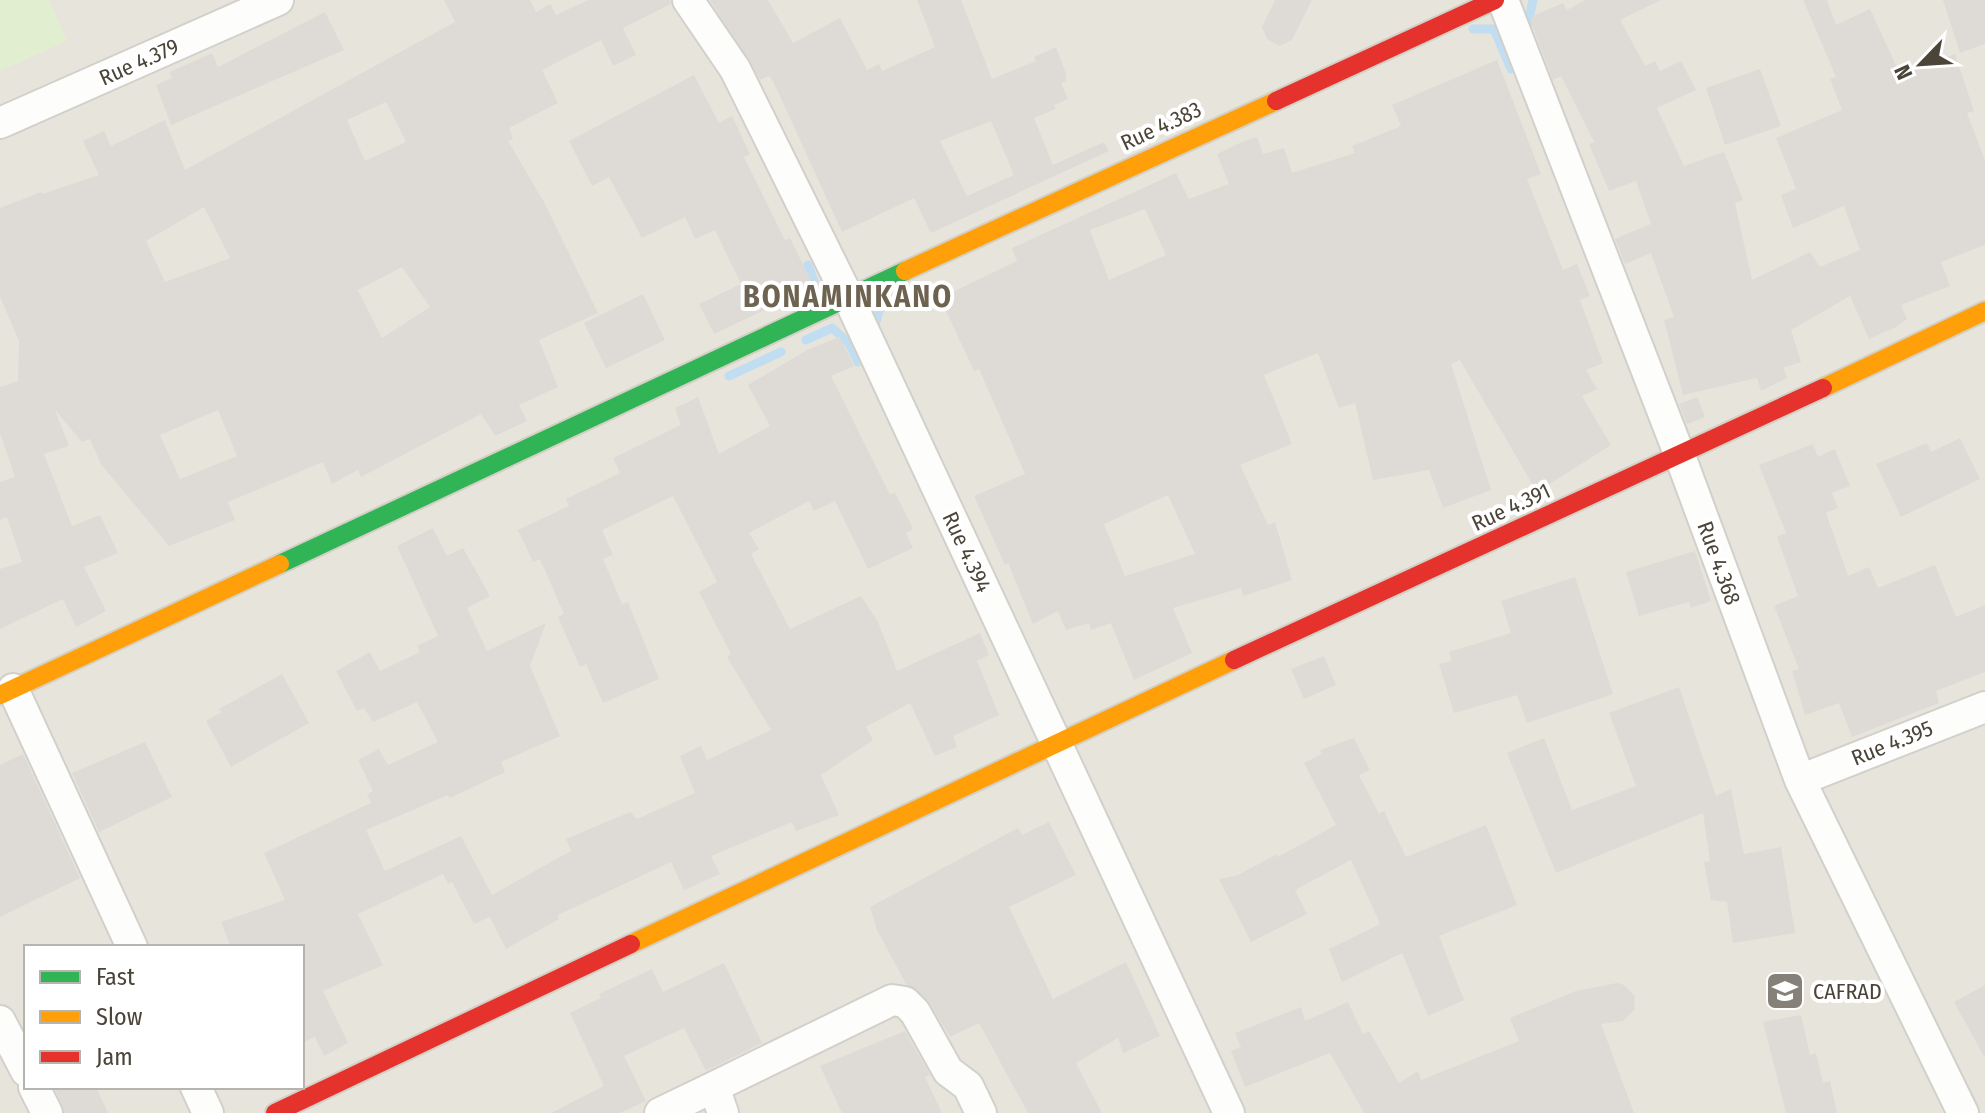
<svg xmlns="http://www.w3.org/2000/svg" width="1985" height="1113" font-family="'Fira Sans Condensed',sans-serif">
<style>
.residential{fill:#e7e4dc;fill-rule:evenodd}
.green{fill:#e1eecf}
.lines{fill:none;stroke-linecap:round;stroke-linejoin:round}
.stream{stroke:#c0ddf1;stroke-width:9}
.building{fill:#dedbd6;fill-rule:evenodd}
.street-casing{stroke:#d2d0cb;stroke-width:34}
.fast-casing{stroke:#d3cfc5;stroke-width:22}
.slow-casing{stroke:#d3cfc5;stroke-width:22}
.jam-casing{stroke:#d3cfc5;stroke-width:22}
.street{stroke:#fdfdfc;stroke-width:30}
.fast{stroke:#30b455;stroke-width:18}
.slow{stroke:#ff9f0a;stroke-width:18}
.jam{stroke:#e5322d;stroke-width:18}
.labels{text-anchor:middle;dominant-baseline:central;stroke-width:8;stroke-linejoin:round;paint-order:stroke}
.street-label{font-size:22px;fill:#4b4439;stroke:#fff}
.poi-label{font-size:22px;fill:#4b4439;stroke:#fff;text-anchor:start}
.district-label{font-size:30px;font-weight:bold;letter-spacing:2px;fill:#6e6250;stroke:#fff}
</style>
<rect width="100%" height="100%" fill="#f4f2ee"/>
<path class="residential" d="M0,0H1985V1113H0ZM26,947H302V1087H26Z"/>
<path class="green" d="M0,0H49L67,41L0,71Z"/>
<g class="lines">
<path class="stream" d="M1473,29H1494L1511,69
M1526,32L1533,0
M808,265L814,281L810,295
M874,328L881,305
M806,340L832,328L849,343L858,362
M729,376L781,352"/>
</g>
<path class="building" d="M444,0H530L536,12L550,4L556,15L588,0H670L671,4L623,28L636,55L613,66L601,40L542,70L558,103L509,128L513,139L508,141L544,202L598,313L539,340L558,387L519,405L527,421L495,436L481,414L361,477L358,470L332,484L323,462L228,502L235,520L169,546L101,464L90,439L82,442L55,410L69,446L44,454L72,526L100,515L118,553L84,567L106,611L76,627L63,599L0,629V569L22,562L7,517L0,520V482L15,477L0,433V387L18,381L19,341L0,297V208L41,192L42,194L99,175L83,141L104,131L111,146L165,120L185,170L455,22ZM386,102L406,142L365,161L347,120ZM204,207L230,258L165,282L146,241ZM402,267L430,307L382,338L358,290ZM218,410L237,456L180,479L160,435Z
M710,0H768L793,43L840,18L867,70L879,64L882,71L935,47L917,0H961L992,79L1036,61L1034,57L1056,47L1065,71L1066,81L1061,83L1068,99L1054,105L1056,109L1034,118L1053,165L1104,142L1109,151L931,233L914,198L842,232L773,81L769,76L760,80ZM991,121L1014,175L967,196L940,141Z
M1275,0H1312L1292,40L1279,46L1267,39L1262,27Z
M1585,0H1661L1620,20L1645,66L1655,61L1660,71L1681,61L1696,90L1657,108L1684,166L1724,152L1743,200L1735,203L1752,280L1810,252L1820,267L1860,250L1844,206L1793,228L1781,195L1796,189L1776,138L1842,110L1830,79L1836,77L1803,0H1827L1836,25L1870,9L1900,74L1955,54L1974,111L1967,113L1985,160V245L1941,262L1950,286L1901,305L1907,319L1896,327L1869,339L1850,296L1791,330L1801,362L1783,368L1787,378L1761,391L1757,378L1683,395L1664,320L1674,317L1651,253L1625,264L1615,239L1651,224L1636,181L1609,191L1589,144L1594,142L1561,76L1553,80L1531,22L1533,16L1563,3L1567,10Z
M1943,0H1985V44L1960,53Z
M325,12L344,50L171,125L156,85L172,78L170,72L212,53L218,67Z
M1497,60L1541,174L1527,179L1563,270L1577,264L1590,296L1580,300L1603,363L1586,370L1597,389L1582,396L1611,445L1537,492L1460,360L1451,364L1491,490L1443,508L1429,470L1373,480L1355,403L1339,408L1318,353L1264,375L1292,444L1240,465L1268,525L1275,522L1292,580L1243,596L1241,588L1173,608L1192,653L1134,680L1111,623L1091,630L1089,623L1066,630L1058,611L1033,624L1008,563L1005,565L974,496L1025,474L979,369L974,371L940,298L1017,261L1012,248L1176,173L1189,199L1229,184L1217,154L1244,141L1257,137L1263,154L1284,148L1292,173L1355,153L1352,146L1401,126L1392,105ZM1145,209L1166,255L1109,280L1090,230ZM1168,495L1195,554L1125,576L1104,524Z
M1760,69L1781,126L1725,145L1706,88Z
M694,75L719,123L732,116L750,154L744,157L785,240L790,238L812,283L806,286L807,290L714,334L699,304L741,284L715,230L695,239L685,217L642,238L609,177L592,186L569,141Z
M643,294L665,340L606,368L584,323Z
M840,337L854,366L831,376L890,495L895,492L913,529L906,533L913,548L868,569L835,501L814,511L809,501L749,533L759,549L751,554L790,629L861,596L878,622L897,671L980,633L989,655L977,661L999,715L953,736L957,747L935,756L910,703L866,727L873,740L821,775L839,815L796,831L792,822L711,856L720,874L684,890L671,862L558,915L559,919L506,949L490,917L474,924L452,882L448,884L443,874L358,914L383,965L323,991L348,1043L324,1056L315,1037L302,1043V947H231L221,922L285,900L264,853L371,803L367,794L373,791L358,760L379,749L388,765L438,742L417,702L373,722L364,708L357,711L336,671L370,652L380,671L420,652L417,646L438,636L397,546L433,528L447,556L463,548L490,596L467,608L487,651L546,623L530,666L560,736L501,762L505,772L450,798L448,795L366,830L385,871L461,836L492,895L571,851L566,839L630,812L637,819L695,793L680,756L701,746L707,760L771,730L727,657L731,654L699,592L717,582L673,496L602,530L613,555L603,559L622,604L628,602L659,679L603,703L586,664L580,667L558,617L564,614L540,559L533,562L518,530L569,506L566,499L620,473L613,458L681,425L675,408L698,397L719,454L770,426L748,385L807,350Z
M1697,397L1705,417L1687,424L1679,404Z
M1960,438L1980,479L1901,517L1876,464L1927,443L1931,452Z
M1813,444L1818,457L1835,449L1850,486L1832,493L1838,508L1826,513L1848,576L1869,567L1878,588L1935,565L1956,617L1985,605V672L1936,691L1939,703L1852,737L1839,703L1805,715L1792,671L1799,669L1774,606L1798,596L1777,537L1786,533L1759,465Z
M1695,551L1711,601L1691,608L1689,602L1639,616L1626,572Z
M1575,577L1613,694L1527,723L1517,695L1454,713L1439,664L1452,661L1449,652L1511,633L1501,601Z
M1324,656L1336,685L1304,699L1291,669Z
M282,674L309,723L231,767L206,721L222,712L219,709Z
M1679,687L1716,796L1731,789L1744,854L1781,847L1795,933L1733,943L1727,902L1711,900L1704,862L1710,861L1703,813L1556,873L1507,753L1544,738L1572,810L1636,786L1609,713Z
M1354,738L1370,770L1359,775L1379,814L1384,811L1406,857L1486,825L1517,905L1439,936L1464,1000L1428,1016L1402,953L1342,982L1329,949L1380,924L1351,860L1295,890L1307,914L1251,942L1219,879L1236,876L1277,854L1278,857L1336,825L1304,763L1322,754L1320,750Z
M145,742L172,797L99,832L72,773Z
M23,754L80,878L0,917V765Z
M1049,822L1076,875L1009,907L1053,999L1126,962L1160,1036L1123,1053L1118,1038L1076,1063L1102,1113H1028L979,1023L950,1037L928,1000L906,984L877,930L870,907L1018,828L1022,835Z
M724,963L762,1043L706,1071L684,1028L624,1056L646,1101L620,1113H551L604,1086L570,1013L601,998L599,994L652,969L663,992Z
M1617,983L1624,985L1635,996L1634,1010L1623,1021L1601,1024L1634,1113H1364L1330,1053L1245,1087L1231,1051L1241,1047L1235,1033L1301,1007L1305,1021L1348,1002L1363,1034L1369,1031L1399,1083L1418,1071L1421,1080L1519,1041L1510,1018L1576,991Z
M1985,985V1058L1954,1002Z
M1801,1015L1810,1055L1816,1053L1823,1083L1830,1081L1837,1113H1786L1763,1022Z
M905,1031L930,1075L925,1077L942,1113H842L820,1066Z
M54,1087H96L108,1113H65Z"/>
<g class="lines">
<g class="street-casing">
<path id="street" d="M688,0L735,69L848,297L1229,1113
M1503,0L1680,456L1800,780L1963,1113
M0,123L278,0
M13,689L132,947
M1800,780L1985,707
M0,1021L26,1071
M34,1087L47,1113
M196,1087L208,1113
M714,1087L892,1000L905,1002L915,1012L948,1071L968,1086L981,1113
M660,1113L714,1087L723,1113"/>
</g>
<g class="fast-casing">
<path id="fast" d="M280,564L905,271"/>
</g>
<g class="slow-casing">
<path id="slow" d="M905,271L1276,101
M1823,388L1985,311
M0,695L280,564
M631,944L1234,660"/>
</g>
<g class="jam-casing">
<path id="jam" d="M1276,101L1495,0
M1234,660L1823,388
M275,1113L631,944"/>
</g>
<use href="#street" class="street"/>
<use href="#fast" class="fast"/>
<use href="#slow" class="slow"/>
<use href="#jam" class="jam"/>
</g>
<defs>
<g id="school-square" transform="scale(2)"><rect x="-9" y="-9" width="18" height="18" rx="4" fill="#868178" stroke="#fff"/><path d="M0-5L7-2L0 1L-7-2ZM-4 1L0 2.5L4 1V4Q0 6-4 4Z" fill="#fff"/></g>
</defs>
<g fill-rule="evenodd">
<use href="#school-square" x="1785" y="991"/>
</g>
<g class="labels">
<g class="street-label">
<text transform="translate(139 62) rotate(-24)">Rue 4.379</text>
<text transform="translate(1161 126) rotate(-25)">Rue 4.383</text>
<text transform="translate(1511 507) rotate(-25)">Rue 4.391</text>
<text transform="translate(967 552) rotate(65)">Rue 4.394</text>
<text transform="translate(1719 563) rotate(70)">Rue 4.368</text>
<text transform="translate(1892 743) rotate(-22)">Rue 4.395</text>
</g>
<g class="poi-label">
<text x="1813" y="991">CAFRAD</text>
</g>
<g class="district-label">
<text x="848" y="297">BONAMINKANO</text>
</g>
</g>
<rect x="24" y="945" width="280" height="144" fill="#ffffff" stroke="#b7b4b0" stroke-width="2"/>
<rect x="40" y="971" width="40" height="12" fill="#30b455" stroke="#b7b4b0" stroke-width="2"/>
<text x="96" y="985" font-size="24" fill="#4b4439">Fast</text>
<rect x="40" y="1011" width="40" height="12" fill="#ff9f0a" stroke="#b7b4b0" stroke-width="2"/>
<text x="96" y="1025" font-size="24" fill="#4b4439">Slow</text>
<rect x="40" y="1051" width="40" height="12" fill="#e5322d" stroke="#b7b4b0" stroke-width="2"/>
<text x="96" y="1065" font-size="24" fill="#4b4439">Jam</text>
<g transform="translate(1921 64) rotate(245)" stroke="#ffffff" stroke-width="6" paint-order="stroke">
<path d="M0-6L14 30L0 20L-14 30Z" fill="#4b4439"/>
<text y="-12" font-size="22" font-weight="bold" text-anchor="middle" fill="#4b4439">N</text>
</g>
</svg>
